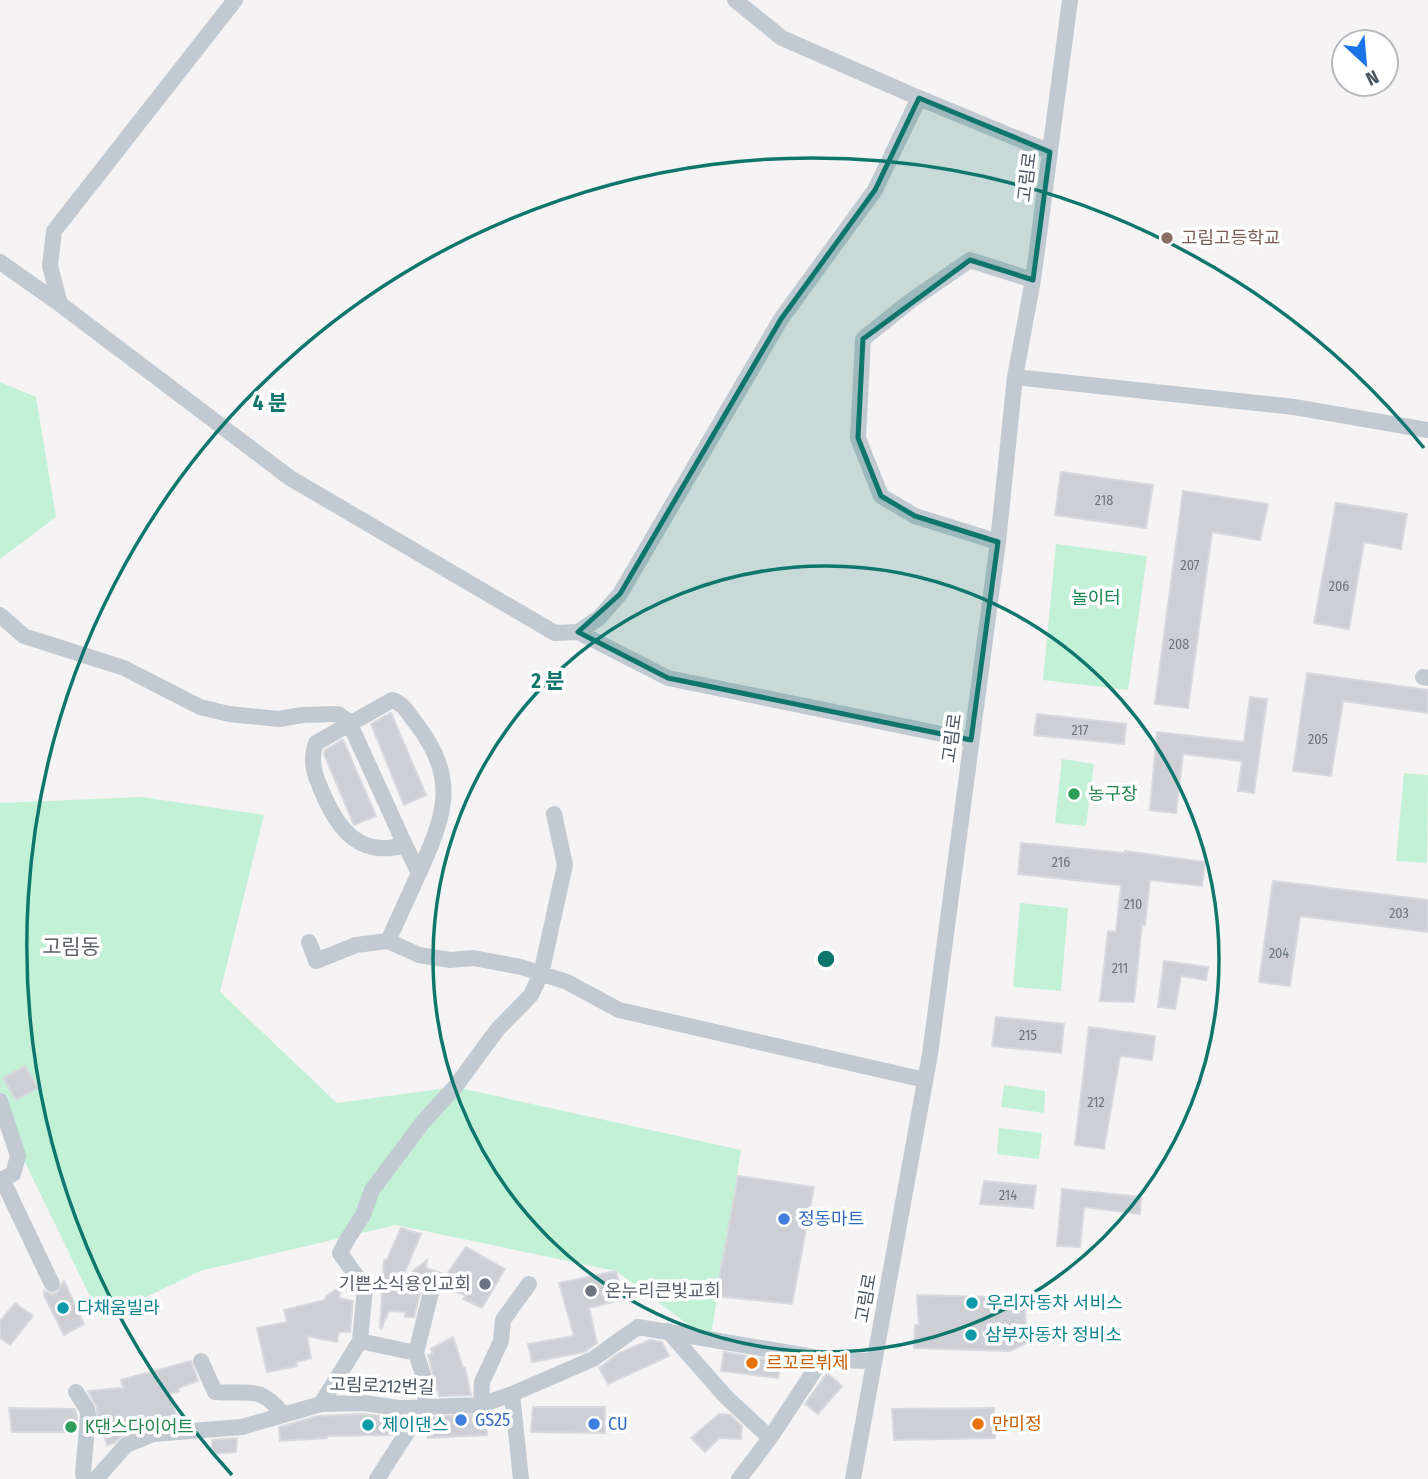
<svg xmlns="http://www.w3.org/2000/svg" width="1428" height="1479" font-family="'Fira Sans Condensed','Noto Sans KR',sans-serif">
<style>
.green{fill:#c3f1d5}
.building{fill:#cdcfd5;stroke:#d7d9de;stroke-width:2}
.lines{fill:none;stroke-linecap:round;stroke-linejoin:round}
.minor{stroke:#c1cad2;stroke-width:16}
.marked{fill:#0f766e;fill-opacity:0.2;stroke:#0f766e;stroke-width:5;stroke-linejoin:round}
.ring{fill:none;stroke:#0f766e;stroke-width:3.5}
.education-dot{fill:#8d6e63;stroke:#fff;stroke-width:2.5}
.leisure-dot{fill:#2e9e5b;stroke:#fff;stroke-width:2.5}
.shop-dot{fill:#3f7fe0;stroke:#fff;stroke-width:2.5}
.worship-dot{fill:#6b7280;stroke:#fff;stroke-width:2.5}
.culture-dot{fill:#0f9aa8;stroke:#fff;stroke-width:2.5}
.food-dot{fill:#e8710a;stroke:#fff;stroke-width:2.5}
.labels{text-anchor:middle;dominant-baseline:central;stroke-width:7;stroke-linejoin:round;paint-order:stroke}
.number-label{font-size:14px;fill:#6b747e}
.street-label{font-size:18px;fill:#4a5661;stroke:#fff}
.education-label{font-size:18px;fill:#785e54;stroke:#fff;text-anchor:start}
.park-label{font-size:18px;fill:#17864f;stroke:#fff}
.leisure-label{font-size:18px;fill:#27864d;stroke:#fff;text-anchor:start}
.shop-label{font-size:18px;fill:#366cbe;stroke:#fff;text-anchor:start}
.worship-label{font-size:18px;fill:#5b616d;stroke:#fff;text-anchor:end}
.culture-label{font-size:18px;fill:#0d838f;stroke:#fff;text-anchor:start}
.food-label{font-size:18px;fill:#c56008;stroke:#fff;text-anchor:start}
.quarter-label{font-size:21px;fill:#5f6368;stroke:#fff}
.centre{fill:#0f766e;stroke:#fff;stroke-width:3.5}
.ring-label{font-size:21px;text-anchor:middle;font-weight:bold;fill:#0f766e;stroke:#fff;stroke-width:7;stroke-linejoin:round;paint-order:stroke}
</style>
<rect width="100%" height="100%" fill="#f5f3f3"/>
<path class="green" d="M0,382L36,397L56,517L0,559Z
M1056,544L1147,556L1128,690L1043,680Z
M1062,759L1094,764L1086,826L1055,823Z
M1404,773L1428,775L1427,863L1396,861Z
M141,797L264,815L220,992L337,1103L455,1087L741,1150L710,1341L616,1271L396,1225L200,1271L101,1319L10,1131L0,1104V803Z
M1020,903L1068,908L1061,991L1013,987Z
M1004,1085L1045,1091L1044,1113L1001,1107Z
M999,1128L1042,1133L1039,1159L997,1154Z"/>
<path class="building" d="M1061,472L1153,485L1146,528L1055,515Z
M1183,491L1268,504L1260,540L1212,532L1188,708L1155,704Z
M1336,503L1407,514L1401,549L1364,542L1349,629L1314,623Z
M1307,673L1428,690V713L1343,701L1331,776L1293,771Z
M1250,697L1267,699L1254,793L1238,791L1242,761L1183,754L1176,813L1150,810L1157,732L1244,742Z
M391,713L426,795L404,805L371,724Z
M1037,714L1126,724L1124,744L1034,735Z
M343,740L376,816L354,825L324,754L325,750Z
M1021,843L1125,853V851L1205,862L1202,886L1150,880L1145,925L1142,924L1134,1002L1100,1001L1108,931L1116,932L1121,885L1018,874Z
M1273,881L1428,900V932L1300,916L1290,986L1259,982Z
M1164,961L1208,967L1206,980L1181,976L1175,1009L1158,1007Z
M996,1017L1064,1024L1061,1053L992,1046Z
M1089,1027L1155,1036L1152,1060L1120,1056L1104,1149L1075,1145Z
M25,1066L38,1088L16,1100L3,1078Z
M738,1176L814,1187L792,1304L716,1296Z
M984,1181L1036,1186L1033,1208L980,1204Z
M1062,1189L1141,1197L1140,1214L1084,1207L1080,1247L1057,1246Z
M401,1228L421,1234L401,1281L427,1260L426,1268L446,1275L466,1247L505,1269L482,1308L463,1299L466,1295L442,1288L439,1280L430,1278L422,1285L414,1317H405L406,1312L389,1311L381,1329L380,1328L384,1260H387Z
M616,1271L624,1299L589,1308L597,1343L584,1352L532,1362L528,1344L574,1336L559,1283Z
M64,1281L84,1324L64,1335L44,1295V1291L51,1294L57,1293Z
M341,1287L339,1298L353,1301L350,1332H339L337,1342L307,1336L311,1358L296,1362L297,1366L267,1372L257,1328L287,1322L284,1310L325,1300L326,1296Z
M917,1295L1024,1298L1027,1343L1010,1351L914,1348L915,1325H919Z
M15,1303L33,1316L10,1345L0,1338V1321Z
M453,1337L463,1368H465L471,1395L439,1396L428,1355L433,1354L431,1349Z
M650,1340L662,1342L669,1356L608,1384L599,1368L619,1353Z
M724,1352L782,1362L778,1378L721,1371Z
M191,1361L198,1381L178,1388L179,1391L169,1394L176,1414L131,1427L132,1431L122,1436L114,1443L107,1445L104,1434L97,1436V1408L88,1391L123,1388L121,1380Z
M827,1373L842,1386L818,1414L805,1404Z
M533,1407H605V1433L531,1432Z
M9,1408L75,1409L77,1416L76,1432H12Z
M994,1408L995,1438L894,1440L892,1409Z
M363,1414L400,1418L399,1425L393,1435L327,1436V1438L280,1441L279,1427L318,1416Z
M486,1414L487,1435L428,1438L429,1417Z
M719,1414L730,1415L742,1426L741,1439L719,1438L705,1452L691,1438Z
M237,1438L236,1452L212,1454V1440Z"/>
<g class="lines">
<path class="minor" d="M235,0L54,231L50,266L60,304L290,478L555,633L578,632L599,618L620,594L781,319L875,190L919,98L1050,152
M735,0L782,38L919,98
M0,262L60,304
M1015,377L1294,407L1428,430
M998,542L915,516L881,496L858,438L863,339L909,302L970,260L1033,280
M0,615L24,636L124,668L200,707L229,714L279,719L302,715L338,714L349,722L405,845
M578,632L668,678L971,740
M1423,677L1428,678
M388,941L419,873L405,845C361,858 339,831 323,794C315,776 309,762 316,743L392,700C404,703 410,717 418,726C459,780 444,817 419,873
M309,942L316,961L356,945L388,941L419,955L450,960L473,958L521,967L567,982L619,1010L925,1080
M0,1101L18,1156L13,1174L0,1180
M2,1179L52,1284
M668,1331L726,1397L770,1438
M360,1341L365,1288L340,1253L347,1240L363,1215L372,1190L423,1122L455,1087L497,1030L531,995L541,974L565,865L554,814
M201,1361L215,1392C249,1395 259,1384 283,1414
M76,1392L87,1409L88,1416L83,1473L84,1479
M512,1394L521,1479
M321,1404L360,1341L416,1353
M481,1405L482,1382L501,1341L503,1320L529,1284
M96,1479L126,1445L153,1434L242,1427L321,1404L364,1403L398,1408L481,1405L512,1394L593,1359L638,1327L831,1360
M377,1479L423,1408L428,1390L416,1353L432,1288
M739,1479L770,1438L816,1368L828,1360L874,1361
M853,1479L930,1054L998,542L1015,377L1033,280L1070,0"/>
</g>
<path class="marked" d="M919,98L1050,152L1033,280L970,260L863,339L858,438L881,496L915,516L998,542L971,740L668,678L578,632L620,594L781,319L875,190Z"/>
<g class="ring">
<circle cx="826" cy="959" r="393"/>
<path d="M232 1475A787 787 0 1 1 1424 448"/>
</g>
<circle class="education-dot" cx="1167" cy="238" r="7"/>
<g class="leisure-dot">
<circle cx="1074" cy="794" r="7"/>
<circle cx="71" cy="1427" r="7"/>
</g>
<g class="shop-dot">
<circle cx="784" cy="1219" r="7"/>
<circle cx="461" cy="1420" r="7"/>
<circle cx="594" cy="1424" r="7"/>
</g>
<g class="worship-dot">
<circle cx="485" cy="1284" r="7"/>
<circle cx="591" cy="1291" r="7"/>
</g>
<g class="culture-dot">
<circle cx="972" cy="1303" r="7"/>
<circle cx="63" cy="1308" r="7"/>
<circle cx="971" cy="1335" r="7"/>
<circle cx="368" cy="1425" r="7"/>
</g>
<g class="food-dot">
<circle cx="752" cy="1363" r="7"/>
<circle cx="978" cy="1424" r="7"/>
</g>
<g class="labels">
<g class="number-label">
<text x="1104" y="500">218</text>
<text x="1190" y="565">207</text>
<text x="1339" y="586">206</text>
<text x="1179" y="644">208</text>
<text x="1080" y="730">217</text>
<text x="1318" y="739">205</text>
<text x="1061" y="862">216</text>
<text x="1133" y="904">210</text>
<text x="1399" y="913">203</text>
<text x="1279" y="953">204</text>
<text x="1120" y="968">211</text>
<text x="1028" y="1035">215</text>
<text x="1096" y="1102">212</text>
<text x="1008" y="1195">214</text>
</g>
<g class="street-label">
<text transform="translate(1027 177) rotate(-83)">고림로</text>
<text transform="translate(952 738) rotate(-82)">고림로</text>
<text transform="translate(866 1298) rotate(-80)">고림로</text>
<text transform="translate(382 1386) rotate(2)">고림로212번길</text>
</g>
<g class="education-label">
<text x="1181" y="238">고림고등학교</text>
</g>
<g class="park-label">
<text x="1096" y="598">놀이터</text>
</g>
<g class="leisure-label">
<text x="1088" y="794">농구장</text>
<text x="85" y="1427">K댄스다이어트</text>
</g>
<g class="shop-label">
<text x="798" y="1219">정동마트</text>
<text x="475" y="1420">GS25</text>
<text x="608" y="1424">CU</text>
</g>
<g class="worship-label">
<text x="471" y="1284">기쁜소식용인교회</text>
<text x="605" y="1291" text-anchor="start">온누리큰빛교회</text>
</g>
<g class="culture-label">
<text x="986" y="1303">우리자동차 서비스</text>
<text x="77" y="1308">다채움빌라</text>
<text x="985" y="1335">삼부자동차 정비소</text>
<text x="382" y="1425">제이댄스</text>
</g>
<g class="food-label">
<text x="766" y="1363">르꼬르뷔제</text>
<text x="992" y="1424">만미정</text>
</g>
<g class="quarter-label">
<text x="71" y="947">고림동</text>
</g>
</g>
<circle cx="826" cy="959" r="10" class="centre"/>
<g class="ring-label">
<text x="270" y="410">4 분</text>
<text x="548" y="688">2 분</text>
</g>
<g transform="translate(1365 63) rotate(154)"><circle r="33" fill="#ffffff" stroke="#b7bbc0" stroke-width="2"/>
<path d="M0-5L12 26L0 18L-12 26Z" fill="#1a73e8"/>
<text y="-10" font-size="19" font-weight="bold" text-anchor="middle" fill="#4a5661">N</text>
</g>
</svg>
